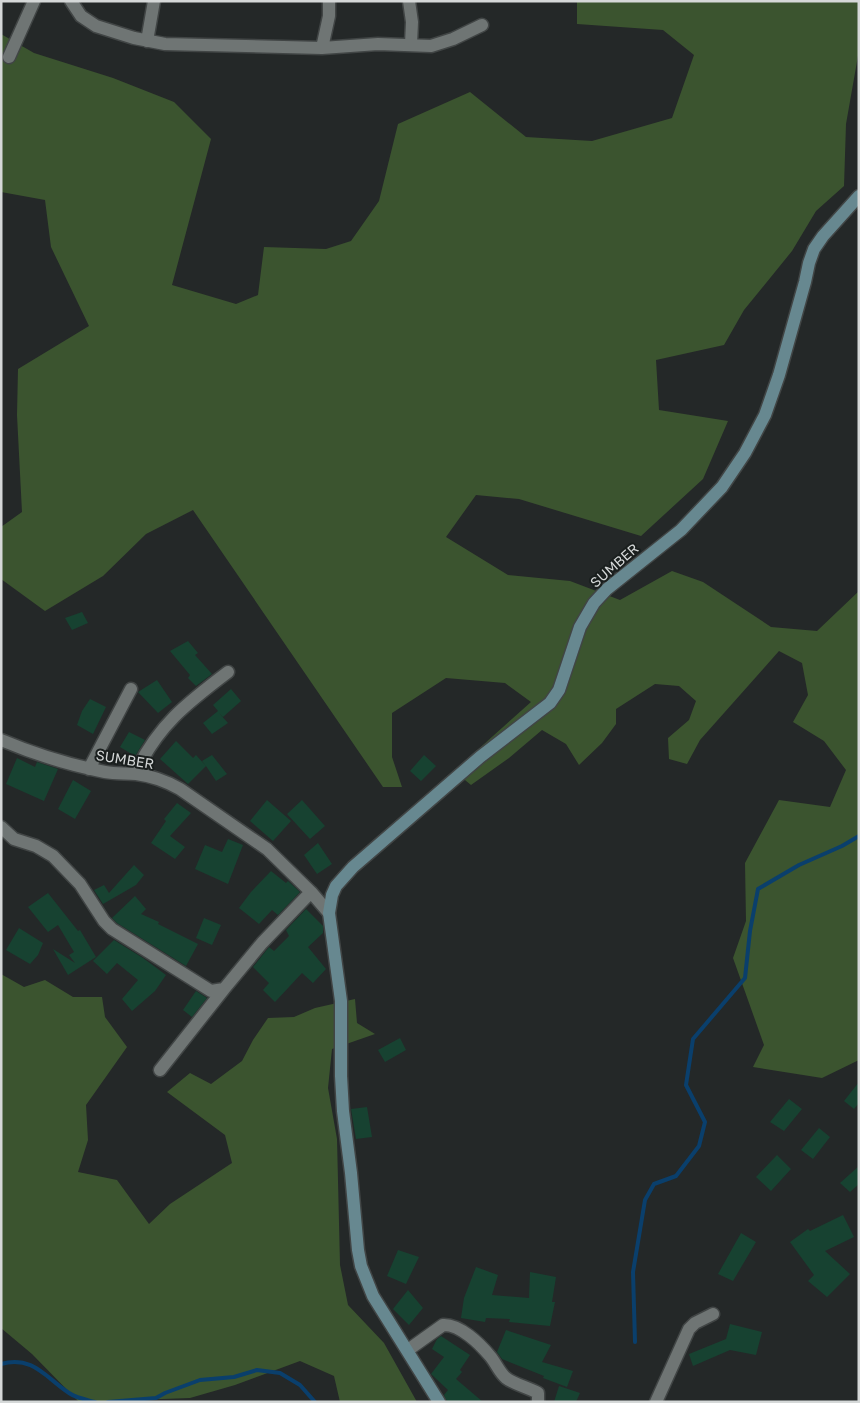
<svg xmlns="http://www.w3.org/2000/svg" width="860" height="1403" font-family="'Golos Text',sans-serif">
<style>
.green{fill:#3b542f}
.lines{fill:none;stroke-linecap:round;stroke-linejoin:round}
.stream{stroke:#0a3f6c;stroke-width:4}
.building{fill:#174231}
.street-casing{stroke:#414545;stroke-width:15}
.secondary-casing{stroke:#414545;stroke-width:15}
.street{stroke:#6f7574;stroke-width:12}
.secondary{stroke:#678890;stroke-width:12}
.labels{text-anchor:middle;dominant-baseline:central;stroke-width:4;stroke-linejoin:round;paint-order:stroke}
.street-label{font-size:14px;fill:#d5d8d8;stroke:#1a1f1e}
</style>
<rect width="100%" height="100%" fill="#242828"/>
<path class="green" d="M859,1V50L846,124L844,186L816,211L792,251L744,310L724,345L656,360L659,410L728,421L703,479L641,536L519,499L476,495L446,537L508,575L570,581L620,600L672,571L703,582L771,627L817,631L859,591V1060L822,1078L753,1067L764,1045L733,958L746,921L745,863L779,800L830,807L846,770L824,741L793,722L808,695L802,663L779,651L700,740L687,764L669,759L668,738L689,720L696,701L679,686L655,684L616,709V724L602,743L579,765L566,744L542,730L509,758L471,785L454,771L531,702L505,683L446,678L392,713V757L402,787H383L193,510L146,534L103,576L45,611L1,579V527L22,512L17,415L18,369L89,326L51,247L45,200L1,192V34L34,53L113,78L174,102L211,139L172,285L236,304L258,295L264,247L326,249L351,241L379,201L398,124L470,92L526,137L592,141L672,118L694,55L663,30L577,24V2Z
M1,974L24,987L45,980L73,997H102L105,1017L127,1047L86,1105L88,1140L78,1172L117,1180L149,1224L170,1204L232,1163L225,1135L167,1092L190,1073L211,1084L242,1061L253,1040L268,1018L294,1017L315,1008L355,999L357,1023L375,1034L332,1049L328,1088L337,1139L340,1265L348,1305L384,1343L417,1402H340L334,1376L300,1361L235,1385L190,1398L79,1402L32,1354L1,1328Z"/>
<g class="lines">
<path class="stream" d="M635,1342L633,1272L645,1200L654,1184L676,1176L699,1146L705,1122L686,1085L693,1039L745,978L750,931L758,889L799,865L842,846L859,836
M1,1364C33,1355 46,1378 69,1393C76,1398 87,1400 95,1402
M108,1402L156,1398L165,1393L200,1380L234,1377L257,1370L280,1373L300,1385L315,1402"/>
</g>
<path class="building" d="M82,612L88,623L72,630L65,618Z
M188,641L198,653L195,655L212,674L196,686L188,678L190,675L170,651Z
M157,680L172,702L158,713L138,692Z
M231,689L241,701L223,717L219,713L228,723L212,734L203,723L218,711L213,705Z
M90,699L106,707L93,734L77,725L82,711Z
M129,732L145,740L135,756L120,747Z
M176,741L193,758L196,755L206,766L202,761L212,755L227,774L216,781L206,766L188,784L160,759Z
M424,755L436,766L421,781L410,771Z
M17,758L35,767L37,762L58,769L44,801L6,784Z
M73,780L91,791L75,819L58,809Z
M267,800L291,821L273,841L250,821Z
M302,800L325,826L310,839L287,814Z
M177,803L191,813L170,836L185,847L175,859L151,843L166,821L164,819Z
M228,839L243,845L228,884L195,869L205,845L222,852Z
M318,843L332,864L317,874L304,855Z
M134,865L144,875L136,885L103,904L94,890L104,885L109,893Z
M271,871L286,883L288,881L300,892L278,915L272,910L259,924L239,908L251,892Z
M48,893L78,931L80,930L96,957L68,975L53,949L75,963L69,955L74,952L58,925L48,932L28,907Z
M135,896L146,909L141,914L159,922L158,924L198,944L186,966L117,923L112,918Z
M306,909L323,926V933L308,947L326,969L313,983L302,973L275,1002L263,990L269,983L253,967L269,947L274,951L289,936L286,930Z
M204,918L221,925L212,945L196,938Z
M19,928L43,943L38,955L30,964L6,950Z
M114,940L143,958L166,975L155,991L132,1011L122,999L138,980L117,963L107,974L93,961Z
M196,991L207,998L192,1017L183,1010Z
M400,1038L406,1050L385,1062L378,1050Z
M859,1082V1103L854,1109L844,1101Z
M789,1099L802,1109L784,1131L770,1122Z
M367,1107L372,1137L356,1139L351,1109Z
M819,1128L830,1137L813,1159L801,1150Z
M777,1155L791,1169L771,1191L756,1177Z
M859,1166V1184L850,1192L840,1183Z
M843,1215L854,1237L825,1251L850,1274L827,1297L808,1281L814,1275L790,1242L808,1229L810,1231Z
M741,1233L756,1242L733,1281L718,1274Z
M398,1250L419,1257L406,1284L387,1276Z
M476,1267L498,1275L492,1295L529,1298L530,1272L556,1277L552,1302H555L550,1326L509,1322L510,1319L486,1318L485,1322L461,1318L464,1298Z
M408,1290L423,1308L409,1325L393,1309Z
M730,1324L762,1332L756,1355L730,1350L693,1366L689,1354L726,1339Z
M506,1330L551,1345L542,1362L573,1371L567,1387L543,1378L544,1376L502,1359L497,1352Z
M441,1336L470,1355L460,1370L462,1372L456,1379L483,1402H447L444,1395L448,1390L431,1374L444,1357L432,1349L437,1339Z
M559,1386L580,1393L576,1402H554Z"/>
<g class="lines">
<g class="street-casing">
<path id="street" d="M71,1L81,16L96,26L134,38L165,44L322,48L378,44L431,46L453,39L482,25
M409,1L412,22L411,44
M147,41L154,1
M322,48L329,16V1
M9,57L34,1
M1,740C34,754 70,765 105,772C116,774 126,773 136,774C152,776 166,781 180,789L267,849L311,892L329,913
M89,769L131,689
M135,774C157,726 187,703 228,672
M1,827L14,839L36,846L53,856L80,884L104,921L112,929L211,991L224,989L262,943L311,892
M160,1070L224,989
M408,1350L443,1325C460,1324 480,1344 490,1356C496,1363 499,1372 506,1378C515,1385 528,1387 538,1393V1402
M656,1402L689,1329L695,1323L713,1314"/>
</g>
<g class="secondary-casing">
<path id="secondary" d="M439,1402L373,1296L361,1266L358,1250L351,1173L343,1111L341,1076V1001L329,913L332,895L336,886L353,867L480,757L550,703L559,690L580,627L594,603L607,589L681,530L722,487L745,453L765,415L779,375L805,282L809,263L814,249L823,236L859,196"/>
</g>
<use href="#street" class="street"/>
<use href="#secondary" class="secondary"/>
</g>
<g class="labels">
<g class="street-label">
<text transform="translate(614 565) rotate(-41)">SUMBER</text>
<text transform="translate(125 759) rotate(9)">SUMBER</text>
</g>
</g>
<rect width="860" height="1403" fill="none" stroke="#d5d8d8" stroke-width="5"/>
</svg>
